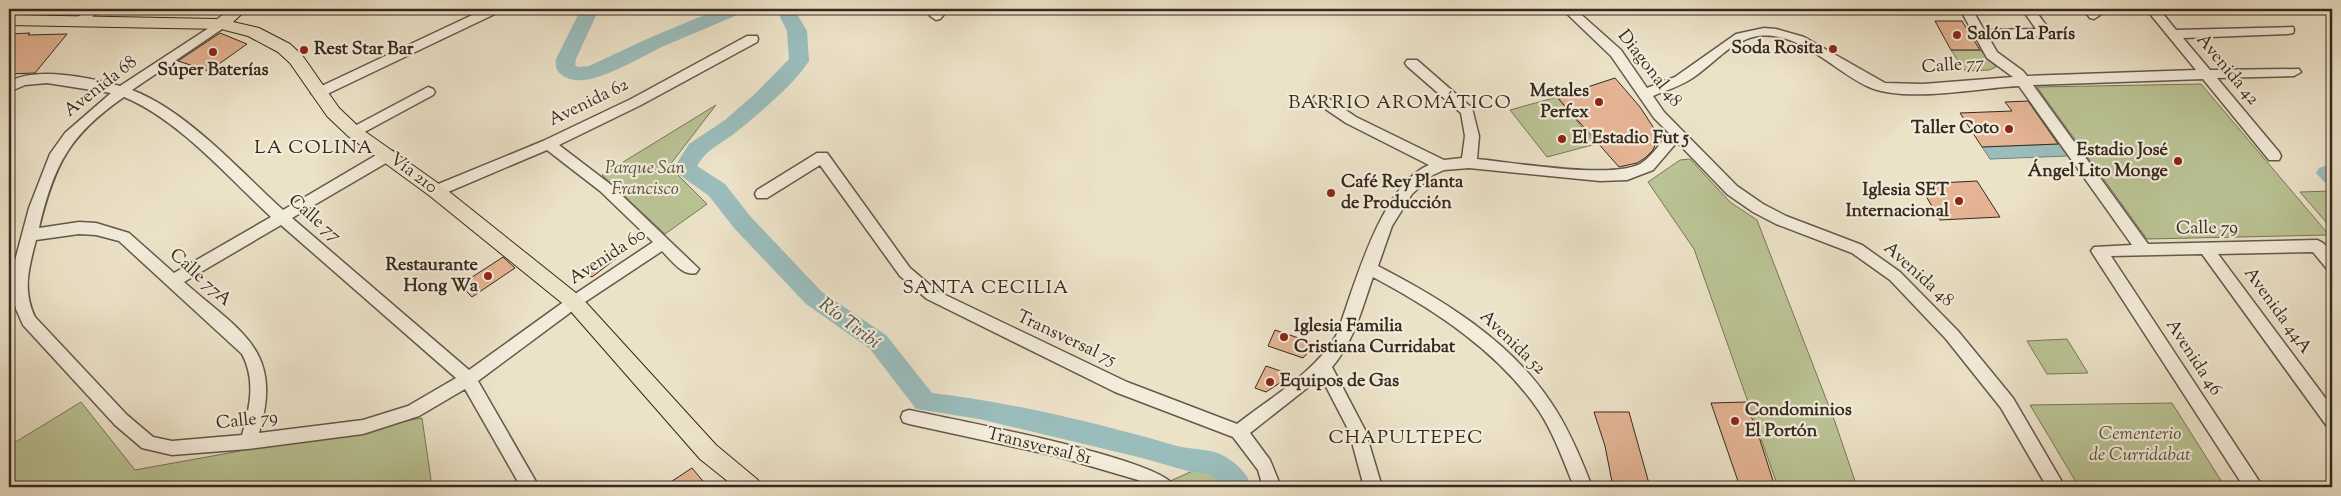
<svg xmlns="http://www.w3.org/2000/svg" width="2341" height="496" font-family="'Sorts Mill Goudy',serif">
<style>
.green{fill:#bac394;stroke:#78765a}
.water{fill:#9abdbc;stroke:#72827d}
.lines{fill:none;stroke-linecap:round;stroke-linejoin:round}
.river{fill:#9abdbc;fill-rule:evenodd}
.building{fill:#e4b494;stroke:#362a1f}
.minor-casing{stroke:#645849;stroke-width:3}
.major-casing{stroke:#362a1f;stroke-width:2}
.minor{fill:#f3ecdb;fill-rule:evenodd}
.major{fill:#ece2c8;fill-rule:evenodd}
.poi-dot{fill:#8f2418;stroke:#f3ecdb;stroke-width:2}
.labels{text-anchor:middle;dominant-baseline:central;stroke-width:4.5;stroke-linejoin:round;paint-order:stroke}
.poi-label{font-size:18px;font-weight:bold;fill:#362a1f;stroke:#f3ecdb;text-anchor:start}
.street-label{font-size:18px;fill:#362a1f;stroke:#f3ecdb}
.park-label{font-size:18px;font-style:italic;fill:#57503c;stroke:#f3ecdb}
.neighbourhood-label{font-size:19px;letter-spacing:1px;fill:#362a1f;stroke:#f3ecdb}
.water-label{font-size:19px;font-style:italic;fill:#4f4f46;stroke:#f3ecdb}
</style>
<rect width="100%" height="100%" fill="#ece2c8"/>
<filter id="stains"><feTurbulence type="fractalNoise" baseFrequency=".004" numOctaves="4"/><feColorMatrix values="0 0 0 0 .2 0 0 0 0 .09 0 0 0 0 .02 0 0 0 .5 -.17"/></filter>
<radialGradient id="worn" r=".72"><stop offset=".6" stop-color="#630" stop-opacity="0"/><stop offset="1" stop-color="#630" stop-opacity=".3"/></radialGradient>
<path class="green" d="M1951,50H1980L1996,67L1989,70L1965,71Z
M2201,84L2329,235L2147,239L2037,87Z
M1557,97L1596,144L1547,157L1510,110Z
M716,105L669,166L707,204L665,234L602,175Z
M1690,159L1730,202L1757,220L1835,422L1857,487H1778L1694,249L1648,182L1680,160Z
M2332,191V229L2300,192Z
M2067,339L2088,373L2047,374L2027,341Z
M81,402L135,470L422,418L432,487H9V446Z
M2172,403L2225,487H2079L2030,405Z
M1206,465L1233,487H1168V482Z"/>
<path class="water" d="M2060,144L2068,156L1990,159L1982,147Z"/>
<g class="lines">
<path class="river" d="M581,9H599L576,59L575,65L578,67L589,66L649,38L719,9H744L742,13C716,24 690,35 664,46C641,56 589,91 565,77C557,72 555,69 556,59Z
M776,9H794L807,31L809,61C795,83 761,112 740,129C725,142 707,148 697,166L725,184L750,216L822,292L886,335L932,393C1015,403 1097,423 1177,446C1191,450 1209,448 1222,455C1236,462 1247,473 1252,487H1226L1208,474L1191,472L1142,458L979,419L916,409L870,349L806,304L734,228L709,196L677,173L674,168L689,144L725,120L757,92L789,59L787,31Z
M2332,163V185L2324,182L2316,173L2319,168Z"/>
</g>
<path class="building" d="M1935,21H1962L1980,50H1951Z
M30,33L28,35L67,34L35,73L9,74V34Z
M220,33L247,44L209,71L178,61Z
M1615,78L1640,107L1659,136L1653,150L1645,158L1637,163L1619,167L1557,97Z
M2028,101L2058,144L1982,147L1960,113L2012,111L2005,102Z
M1977,181L2000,217L1940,220L1919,184Z
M609,251L618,257L592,277L582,272Z
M503,257L515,268L472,297L460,285Z
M1275,330L1316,344L1303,358L1268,346Z
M1266,366L1292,375L1266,392L1255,388Z
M1746,402L1760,440L1775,487H1740L1711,403Z
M1594,412H1629L1650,487H1613L1605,446Z
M692,468L708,487H663Z"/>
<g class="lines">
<g class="minor-casing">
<path id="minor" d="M89,9H103L82,24H74L72,21Z
M485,9H501L499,12L323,96L318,98L311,93L313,90Z
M936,9H949L940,19L936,20L930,16Z
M1562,9H1575L1621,50L1647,88L1675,77L1736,34L1764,28L1776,29L1804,37L1885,83L1923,84L2013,77L1987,58L1960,9H1972L1984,30L2036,29L2022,9H2034L2052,33L2051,36L1989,38L1997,52L2023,71L2027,76L2196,70L2146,9H2159L2176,30L2293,27L2294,30L2293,33L2288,34L2183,38L2210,70L2299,69L2301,72L2294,76L2217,78L2279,152L2281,156L2279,160H2269L2203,79L2033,85L2148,244L2317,240C2331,245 2332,258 2332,271L2327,269L2313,252L2218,254L2332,407V427L2326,425L2202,254L2111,256L2263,487H2244L2091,251L2094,247L2132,245L2019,86C1978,88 1906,103 1869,87C1833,71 1797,27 1753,37C1730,43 1713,64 1694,77C1681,86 1667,90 1653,96L1664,112L1737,186L1763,204L1786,216L1862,245L1900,272L1958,331L2013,398L2065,487H2047L2001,408L1946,339L1890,280L1852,253L1776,224L1753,212L1727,194L1677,142L1653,170L1627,180L1600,181L1469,168L1444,170L1433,175L1412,194L1392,226L1378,266C1442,299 1509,340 1550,401C1568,427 1581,458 1592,487H1574C1564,462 1554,434 1539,411C1499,352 1435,310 1373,277C1362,308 1354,342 1332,367L1365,430L1382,487H1364L1349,431L1321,377L1250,433L1270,460L1281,487H1263L1258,470L1233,437L1115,392L927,299L900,276L820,165L767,198H757L755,194L757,190L817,153H827L910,268L937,291L1127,382L1237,424C1270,398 1317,371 1337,334C1354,287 1381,185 1429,165L1346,123L1315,102L1313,99L1315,96H1325L1356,117L1444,160L1462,158L1465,136L1461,113L1407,66L1405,63L1407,60H1417L1472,108L1479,136L1477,159C1511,162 1618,181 1643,162C1653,155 1661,142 1669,133L1654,118L1611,56Z
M2083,9H2096L2100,15L2094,19L2090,18Z
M221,20L227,24L225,27L132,90C187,111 239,170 283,210L383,151H393L395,155L393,159L292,218L469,370L569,298L653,242L600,191L547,150L441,195H431L429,191L431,187L543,141L631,99L747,36H757L758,39L757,42L641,105L559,145L610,184L699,269L696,273C683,277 671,260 662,251L579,306L478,381L539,487H521L465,389L419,416L363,434L248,449L172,455L142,448L115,425L23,325L16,309L11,290L12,272L29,208L50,154L65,133L111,93L47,83L25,85L9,92V82C36,66 91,78 120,86ZM124,97C178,119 228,177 271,217L174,273L129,233L96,223L79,222L39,228C54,165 69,135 124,97ZM281,225L456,378L408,406L363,420L259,433C284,349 240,332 184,282ZM79,234L96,235L119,241L242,354C256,380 250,408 242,435L172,441L153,437L127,415L35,317C22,290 29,267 36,240Z
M428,87L433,89L435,92L433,95L359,135H349L347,132L349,129Z
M909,410C950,419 1161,458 1175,487H1150L1138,480L1056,456L909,424L903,422L901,417L903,412Z"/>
</g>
<g class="major-casing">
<path id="major" d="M230,9H247L233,22L259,28L290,44L302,55L339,108L360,128L442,186L581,297L716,445L758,480L761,487H735L700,459L567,307L430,196L348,136L327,116L290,63L278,52L248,36L221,29L9,25V15L217,19Z"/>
</g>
<use href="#minor" class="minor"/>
<use href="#major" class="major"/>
</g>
<g class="poi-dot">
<circle cx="1957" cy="35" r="5"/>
<circle cx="1833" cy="49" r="5"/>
<circle cx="304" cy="50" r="5"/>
<circle cx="213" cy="52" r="5"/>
<circle cx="1599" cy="102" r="5"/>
<circle cx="2009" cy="129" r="5"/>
<circle cx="1562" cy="139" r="5"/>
<circle cx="2178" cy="161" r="5"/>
<circle cx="1331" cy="193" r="5"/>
<circle cx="1959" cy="201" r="5"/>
<circle cx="488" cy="276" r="5"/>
<circle cx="1284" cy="337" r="5"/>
<circle cx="1270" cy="382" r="5"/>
<circle cx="1735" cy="421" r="5"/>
</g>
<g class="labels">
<g class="poi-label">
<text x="1967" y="35">Salón La París</text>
<text x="1823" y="49" text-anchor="end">Soda Rosita</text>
<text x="314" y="50">Rest Star Bar</text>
<text x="213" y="71" text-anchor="middle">Súper Baterías</text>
<text x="1589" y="92" text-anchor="end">Metales<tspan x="1589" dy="21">Perfex</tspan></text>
<text x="1999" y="129" text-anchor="end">Taller Coto</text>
<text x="1572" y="139">El Estadio Fut 5</text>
<text x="2168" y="151" text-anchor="end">Estadio José<tspan x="2168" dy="21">Ángel Lito Monge</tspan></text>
<text x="1341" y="183">Café Rey Planta<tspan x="1341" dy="21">de Producción</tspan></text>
<text x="1949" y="191" text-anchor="end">Iglesia SET<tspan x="1949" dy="21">Internacional</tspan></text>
<text x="478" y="266" text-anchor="end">Restaurante<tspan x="478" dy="21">Hong Wa</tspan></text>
<text x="1294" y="327">Iglesia Familia<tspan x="1294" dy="21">Cristiana Curridabat</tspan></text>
<text x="1280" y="382">Equipos de Gas</text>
<text x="1745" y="411">Condominios<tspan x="1745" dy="21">El Portón</tspan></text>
</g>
<g class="street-label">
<text transform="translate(1953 66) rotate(-4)">Calle 77</text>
<text transform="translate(1649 69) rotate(52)">Diagonal 48</text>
<text transform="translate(2227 70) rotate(50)">Avenida 42</text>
<text transform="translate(101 87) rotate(-38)">Avenida 68</text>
<text transform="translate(589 103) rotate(-26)">Avenida 62</text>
<text transform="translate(413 174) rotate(37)">Vía 210</text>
<text transform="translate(314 219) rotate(41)">Calle 77</text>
<text transform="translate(2207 229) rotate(-1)">Calle 79</text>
<text transform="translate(608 257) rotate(-33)">Avenida 60</text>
<text transform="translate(1918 275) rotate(42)">Avenida 48</text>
<text transform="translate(200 278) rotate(42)">Calle 77A</text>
<text transform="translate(2277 311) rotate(54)">Avenida 44A</text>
<text transform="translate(1066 339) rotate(25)">Transversal 75</text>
<text transform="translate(1512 343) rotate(44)">Avenida 52</text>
<text transform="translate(2193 358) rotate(57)">Avenida 46</text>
<text transform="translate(247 421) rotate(-6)">Calle 79</text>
<text transform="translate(1039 447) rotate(14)">Transversal 81</text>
</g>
<g class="park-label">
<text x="645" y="169">Parque San<tspan x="645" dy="21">Francisco</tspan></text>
<text x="2140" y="435">Cementerio<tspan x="2140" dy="21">de Curridabat</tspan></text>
</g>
<g class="neighbourhood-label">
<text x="1400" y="103">BARRIO AROMÁTICO</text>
<text x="314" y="148">LA COLINA</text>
<text x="986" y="288">SANTA CECILIA</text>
<text x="1406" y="438">CHAPULTEPEC</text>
</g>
<g class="water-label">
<text transform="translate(849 324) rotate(37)">Río Tiribí</text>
</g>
</g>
<rect width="2341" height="496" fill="none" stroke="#ece2c8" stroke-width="30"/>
<rect x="10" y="10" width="2321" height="476" fill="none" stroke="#362a1f" stroke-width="2.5"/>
<rect x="15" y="15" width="2311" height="466" fill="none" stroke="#362a1f"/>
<rect width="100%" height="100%" filter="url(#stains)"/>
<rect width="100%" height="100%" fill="url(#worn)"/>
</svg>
